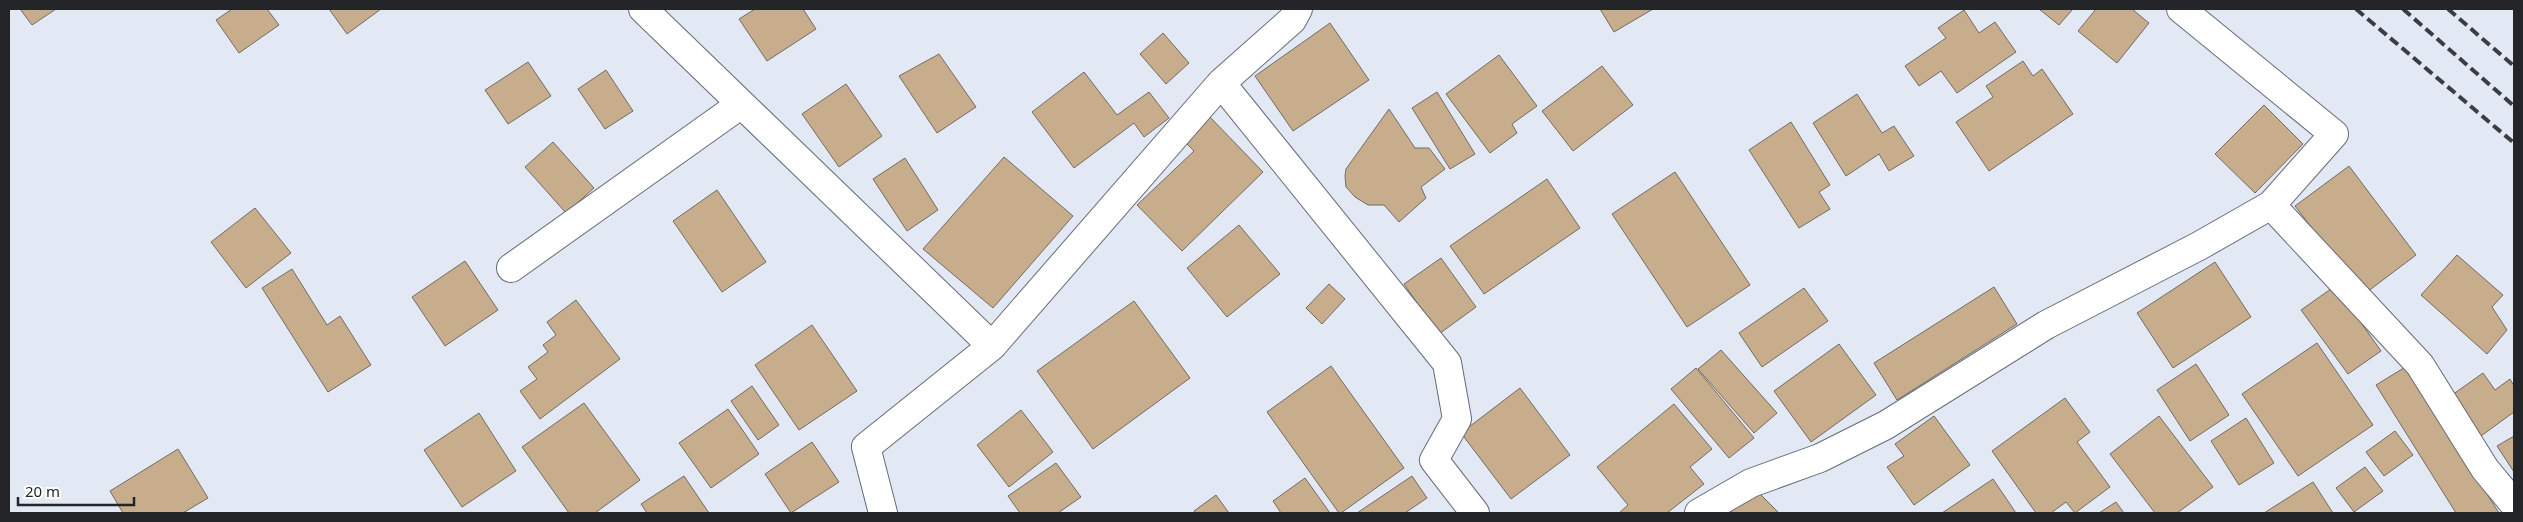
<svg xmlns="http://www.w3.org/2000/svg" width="2523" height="522" font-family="'Noto Sans',sans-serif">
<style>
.building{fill:#c8ad8d;stroke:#726b62}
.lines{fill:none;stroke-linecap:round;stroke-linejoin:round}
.minor-casing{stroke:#666c75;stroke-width:30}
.minor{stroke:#fff;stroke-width:28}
.rail{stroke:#3b3d42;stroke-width:4;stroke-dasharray:10 5;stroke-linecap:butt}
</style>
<rect width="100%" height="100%" fill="#e2e9f4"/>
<path class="building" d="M20,9H56L32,25Z
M232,9H267L279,25L239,53L216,20Z
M329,9H381L347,34Z
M755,9H803L816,29L767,61L739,19Z
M1600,9H1653L1614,32Z
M2039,9H2073L2059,25Z
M2096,9H2132L2149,23L2117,63L2078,31Z
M1964,10L1979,33L1995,22L2016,52L1957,93L1941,71L1919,86L1905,66L1946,38L1938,28Z
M1330,23L1369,80L1293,131L1255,76Z
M1163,33L1189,63L1166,84L1140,54Z
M939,54L976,107L937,133L899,76Z
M1499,55L1537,106L1512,124L1517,133L1490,153L1446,94Z
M2023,61L2033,76L2042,69L2073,114L1989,171L1956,122L1993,97L1986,86Z
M528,62L551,96L508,124L485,90Z
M1602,66L1633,105L1573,151L1542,111Z
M606,70L633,111L605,129L578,89Z
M1084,72L1117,115L1149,92L1169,118L1144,137L1134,123L1074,168L1032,112Z
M846,84L882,136L839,167L802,114Z
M1437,92L1475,154L1450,169L1412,108Z
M1857,94L1882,133L1894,126L1914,156L1889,171L1879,154L1846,176L1813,123Z
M2264,105L2303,144L2255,193L2215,154Z
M1389,109L1415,148H1429L1445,169L1421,187L1426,198L1399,222L1384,205H1368L1355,197L1346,187L1345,176L1346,169Z
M1209,116L1263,172L1182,251L1137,205L1194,151L1184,141Z
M1791,122L1830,185L1819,192L1830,209L1799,228L1749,150Z
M553,142L594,188L566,213L525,167Z
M1004,157L1073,216L993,308L923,249Z
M905,158L938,210L907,231L873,179Z
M2349,166L2416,255L2363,295L2295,206Z
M1675,172L1750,285L1687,327L1612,214Z
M1547,179L1580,228L1484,294L1450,246Z
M717,190L766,262L722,292L673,221Z
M255,208L291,253L246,288L211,242Z
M1239,225L1280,274L1227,317L1187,268Z
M2457,255L2503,295L2492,307L2507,330L2487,354L2421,295Z
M1441,258L1476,307L1439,334L1404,284Z
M465,261L498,310L445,346L412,297Z
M2215,262L2251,317L2173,368L2137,313Z
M292,269L327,325L340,316L371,365L328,392L262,288Z
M1329,284L1345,299L1322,324L1306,308Z
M2335,286L2381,351L2348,374L2301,310Z
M1994,287L2017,324L1897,400L1874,363Z
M1804,288L1828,321L1762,367L1739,333Z
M576,300L620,359L540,419L520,391L537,379L528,367L548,352L543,345L556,335L547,322Z
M1134,301L1190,378L1093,449L1037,371Z
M812,325L857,391L799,430L755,365Z
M2317,343L2373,425L2298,476L2242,394Z
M1839,344L1876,395L1811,442L1774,391Z
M1721,350L1777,413L1754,433L1698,369Z
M2196,364L2229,415L2190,441L2157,390Z
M1331,366L1404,468L1341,513H1339L1267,412Z
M2407,366L2499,513H2456L2376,385Z
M1696,368L1754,438L1729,458L1671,389Z
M2483,373L2495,390L2510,379L2514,386V412L2481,436L2452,395Z
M752,386L779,425L758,440L731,401Z
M1520,388L1570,455L1511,499L1461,433Z
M2065,398L2090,432L2077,442L2110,487L2075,513L2066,502L2051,513H2036L1992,451Z
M584,403L640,480L595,513H569L522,447Z
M1674,404L1712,449L1690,467L1704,484L1667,513H1619L1628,505L1597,467Z
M728,409L759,454L711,488L679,443Z
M1021,410L1053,452L1009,487L977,445Z
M479,413L516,471L462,507L424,450Z
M1934,416L1970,465L1914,505L1887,467L1904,456L1895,444Z
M2159,416L2213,487L2177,513H2155L2110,454Z
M2246,418L2274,463L2239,485L2211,441Z
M2395,431L2413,455L2384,476L2366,452Z
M2514,436V472L2497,446Z
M812,442L839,482L791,513L765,474Z
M178,449L208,498L183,513H123L110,491Z
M1056,463L1081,497L1058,513H1020L1008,496Z
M2365,467L2383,491L2354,512L2336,488Z
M684,476L709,513H647L641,504Z
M1412,476L1427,498L1405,513H1357Z
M1305,478L1330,513H1281L1273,501Z
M1993,479L2016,513H1942Z
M2313,482L2333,513H2264Z
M1750,484L1779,513H1720Z
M1216,495L1229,513H1195L1194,511Z
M2116,502L2124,513H2099Z"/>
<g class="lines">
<g class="minor-casing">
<path id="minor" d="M643,9L992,346L1221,83L1447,363L1457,419L1434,460L1475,513
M1221,83L1292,20L1298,9
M2271,205L2420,365L2485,469L2514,504
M511,268L740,105
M883,513L866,447L992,346
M1699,513L1751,483L1820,458L1886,425L2046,325L2199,246L2271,205L2334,134L2181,9"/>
</g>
<use href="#minor" class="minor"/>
<path class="rail" d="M2356,9L2514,143
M2403,9L2514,106
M2448,9L2514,66"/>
</g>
<rect width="2523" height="522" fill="none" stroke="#232529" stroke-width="20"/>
<path d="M18 497v8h116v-8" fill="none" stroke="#232529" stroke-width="2.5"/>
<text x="25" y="497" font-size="15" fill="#232529" stroke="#ffffff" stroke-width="4" paint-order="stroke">20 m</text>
</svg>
